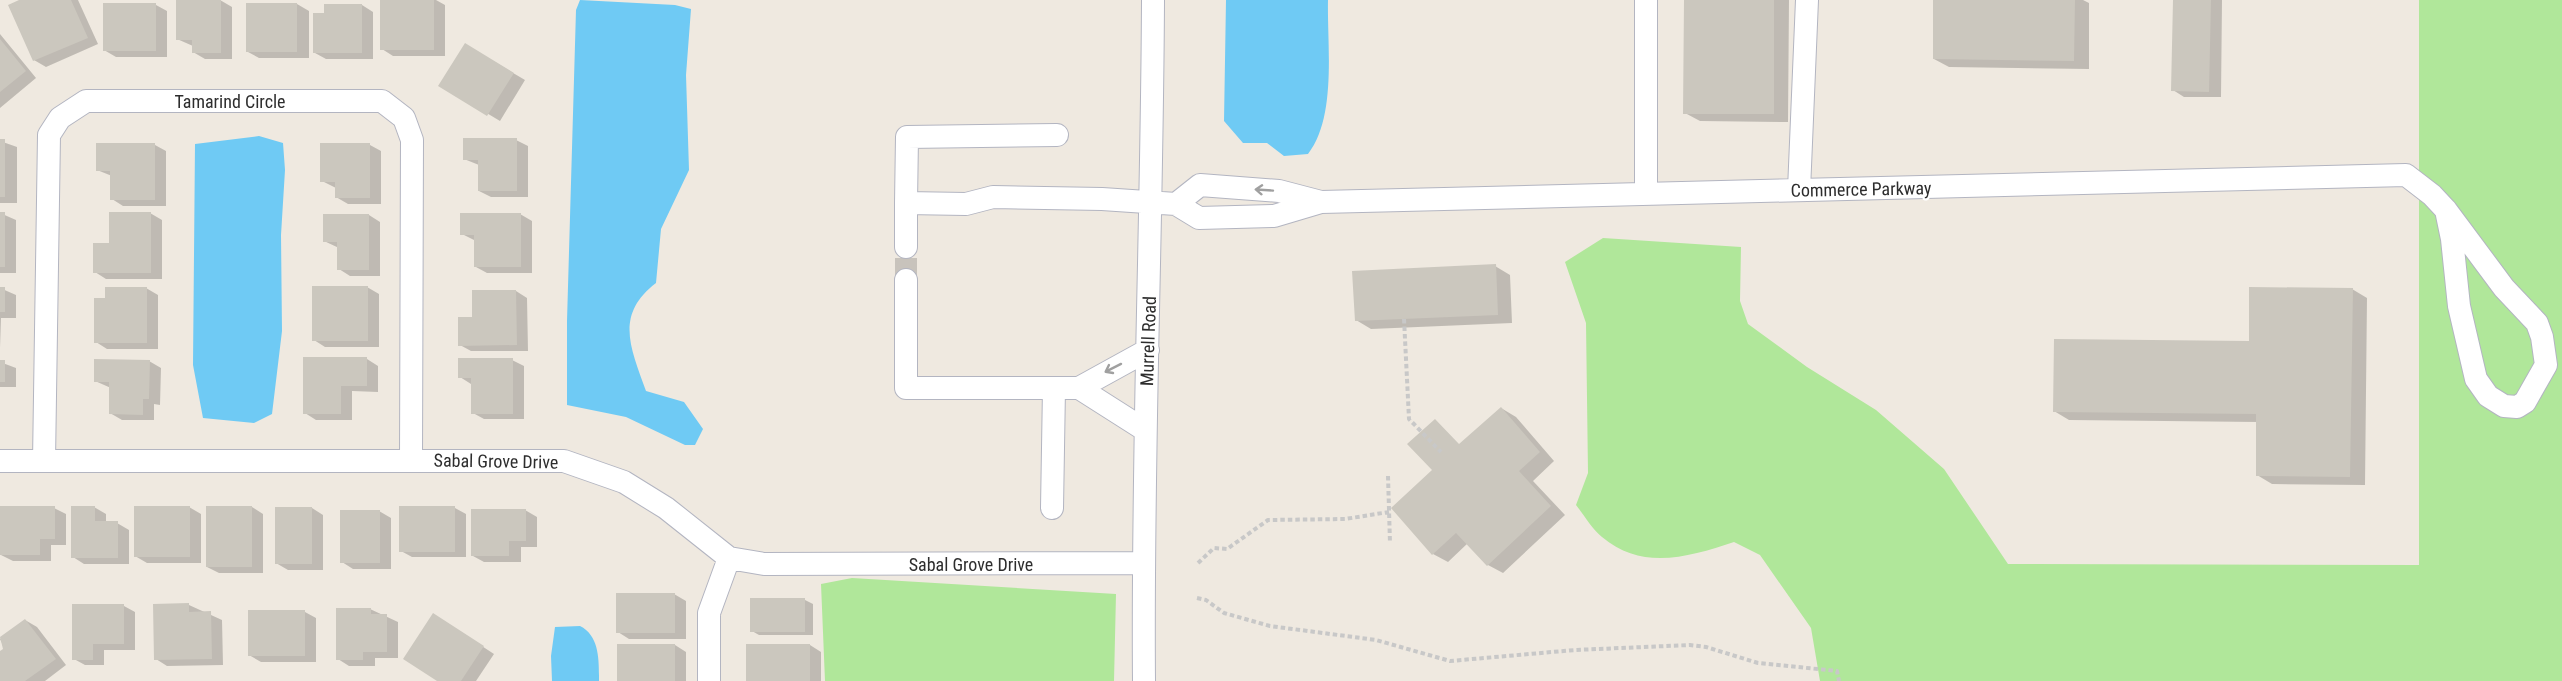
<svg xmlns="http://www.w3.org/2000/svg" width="2562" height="681" font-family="'Roboto Condensed',sans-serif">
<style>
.green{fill:#b0e79a}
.water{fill:#6fcaf4}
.shadow{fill:#0003}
.building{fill:#cbc7be}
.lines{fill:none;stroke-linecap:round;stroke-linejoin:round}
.minor-tunnel{stroke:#c8c3bc;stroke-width:22;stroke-dasharray:22 11;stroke-linecap:butt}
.minor-casing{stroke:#b3b5c1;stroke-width:24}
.path{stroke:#c8c8c8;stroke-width:4;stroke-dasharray:4.5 3;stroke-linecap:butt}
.minor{stroke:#fff;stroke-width:22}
.oneway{stroke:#a0a0a0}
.labels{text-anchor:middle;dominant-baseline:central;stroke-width:4.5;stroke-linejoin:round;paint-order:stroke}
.street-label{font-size:18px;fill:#2d2d2d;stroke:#fff}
</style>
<rect width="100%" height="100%" fill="#efe9e0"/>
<path class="green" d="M2419,0H2562V681H1820L1811,628L1760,555L1734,542C1689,557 1642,571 1602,537C1592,529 1584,515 1576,505L1588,473L1586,323L1565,262L1603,238L1741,247L1740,301L1748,324L1807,367L1876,410L1944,469L2008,564L2419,565Z
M852,578L1116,594L1114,681H825L821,584Z"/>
<path class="water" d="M580,0L675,5L691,9L686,75L689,170L661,229L656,283C614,315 631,349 646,391L684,402L703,429L695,445H685L626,417L567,405V321L576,10Z
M1226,0H1328C1327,45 1337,117 1308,154L1284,156L1267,143H1243L1224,121Z
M259,136L283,143L285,170L281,235L282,331L272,414L254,423L203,418L193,365L195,144Z
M580,626C600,636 599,661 599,681H552L551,656L555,627Z"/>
<path class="shadow" d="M23,0H78L98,44L46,67L34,60Z
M220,0L232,7V59H205L193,52V46L177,39Z
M382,0H436L445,5V56H393L382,49Z
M1685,0H1789L1788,122L1700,121L1685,113Z
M1935,0H2083L2089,3V69L1949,67L1934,59Z
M2175,0H2222L2221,97H2184L2173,90Z
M248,4H297L309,11V58H259L248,52Z
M156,5L167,11V57H116L104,50Z
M362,5L373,12V59H326L315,53L325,14Z
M0,34L36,78L0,108Z
M466,45L525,80L500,121L440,85Z
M516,140L528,146V197H491L479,191V165L464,159Z
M0,141L17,147V203H0Z
M155,145L166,151V206H123L112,199V176L97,170Z
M370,145L381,151V204H348L336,197V188L322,181Z
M0,213L16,220V273H0Z
M150,213L162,220V279H106L95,272L111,244Z
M520,214L532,221V273H487L476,267V241L462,234Z
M369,215L380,222V276H350L339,269V248L324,241Z
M1495,266L1510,275L1512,323L1371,329L1356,320Z
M367,287L379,294V347H325L314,340Z
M0,288L16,295V318H1L0,348Z
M146,288L158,295V349H107L96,342L107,300Z
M2352,289L2367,298L2365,485L2272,484L2257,475L2258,422L2069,420L2054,411L2250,343Z
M516,291L527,298L528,351H471L460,345Z
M367,359L378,366V392L352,391V420H316L305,413Z
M512,360L524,366V419H484L473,413L471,384L460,377Z
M149,361L161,368L160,405L154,404V420H122L110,413L111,388L95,381Z
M0,362L16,368V387H0V419Z
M1501,408L1516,417L1554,461L1533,481L1565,515L1503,573L1488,565L1468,543L1448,562L1433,554L1460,446Z
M94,507L106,514V523H117L129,530V564H84L73,557Z
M189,507L201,514V563H147L135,556Z
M252,507L263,514V573H219L207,567Z
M54,508L66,514V545H51V561H13L1,555Z
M312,508L323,515V570H288L276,563Z
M455,508L466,514V557H412L401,551Z
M525,510L537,517V547H521V562H484L473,556Z
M379,511L391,518V569H353L342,562Z
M674,594L686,601V639H629L618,632Z
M805,600L813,604V635H759L752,631Z
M189,605L222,620L223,665L167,666L156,659Z
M124,606L135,612V650H104V665H85L74,659Z
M370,609L398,622V658H375V666H349L338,659Z
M305,612L316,618V662H261L249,655Z
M25,620L37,627L66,665L45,681H1L0,653L5,649L0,639Z
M445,622L494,654L476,681H440Z
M675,645L686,652V681H619Z
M810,645L821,652V681H748Z"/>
<path class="building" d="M19,0H71L88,38L33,61L8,5Z
M176,0H221V53H192V40H176Z
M380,0H434V50H380Z
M1684,0H1774V114H1683Z
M1933,0H2075L2074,61L1933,59Z
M2173,0H2211L2209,92L2171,91Z
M103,3H156V51H103Z
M246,3H297V52H246Z
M324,4H362V53H313V13H324Z
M0,39L26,71L0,92Z
M465,43L514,73L487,116L438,86Z
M463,138H517V191H478V160H463Z
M0,139H5V197H0Z
M96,143H155V200H110V171H96Z
M320,143H370V198H335V182H320Z
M0,212H5V267H0Z
M109,212H151V273H93V243H109Z
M460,213H521V267H474V235H460Z
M323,214H369V270H337V242H323Z
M1496,264L1498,315L1355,321L1352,271Z
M312,286H368V341H312Z
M0,287H5V312H0Z
M105,287H147V343H94V298H105Z
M2249,287L2353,288L2350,477L2256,476V414L2053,412L2054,339L2249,341Z
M472,290H516L517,345L458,346V317H472Z
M303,357H367V386H341V414H303Z
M458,358H513V414H471V378H458Z
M94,359L150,360L149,399H143V415L109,414V382H94Z
M0,360H5V382H0Z
M1501,407L1540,452L1519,471L1551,506L1487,566L1456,533L1432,555L1391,508L1432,470L1407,444L1435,419L1459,444Z
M0,506H55V539H40V555H0Z
M71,506H95V521H118V558H71Z
M134,506H190V557H134Z
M206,506H252V567H206Z
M399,506H455V552H399Z
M275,507H312V564H275Z
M471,509H526V541H509V556H471Z
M340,510H380V563H340Z
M616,593H675V633H616Z
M750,598H805V632H750Z
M189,603V612L211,611L212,659L154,660L153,604Z
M72,604H124V644H93V660H72Z
M336,608H371V614H387V652H363V660H336Z
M248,610H305V656H248Z
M433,613L484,646L461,681H437L403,659Z
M25,619L56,659L25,681H0V651L3,649L0,637Z
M617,644H675V681H617Z
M746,644H810V681H746Z"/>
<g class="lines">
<path class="minor-tunnel" d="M906,280V247"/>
<g class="minor-casing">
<path id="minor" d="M1646,0V194
M1057,135L907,137L906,203L966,204L993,197L1102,199L1176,204L1199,218L1274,216L1321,202
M1799,190L1807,0
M906,203V247
M1176,204L1200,185L1279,191L1321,202L2406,175L2432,195L2446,210L2504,288L2537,323L2542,337L2546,365L2525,402L2517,407L2504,406L2488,396L2476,379L2459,306L2452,239L2446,210
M906,280V388H1079L1148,350
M1079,388L1145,430
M0,461H564L624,482L666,508L729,558L764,564L1143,563
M44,461L49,135L60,118L86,101H382L404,118L412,140L411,459
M1052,508L1054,388
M709,681V613L729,558
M1144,681C1142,454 1152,227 1153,0"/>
</g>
<path class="path" d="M1404,319L1409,419L1441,452
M1388,476L1390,543
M1198,563L1214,548L1227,549L1268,520L1345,519L1389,512
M1197,598L1206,600L1224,613L1270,626L1376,640L1450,661L1575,650L1690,645L1706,647L1758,663L1837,671L1839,681"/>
<use href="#minor" class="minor"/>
</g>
<defs><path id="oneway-shaft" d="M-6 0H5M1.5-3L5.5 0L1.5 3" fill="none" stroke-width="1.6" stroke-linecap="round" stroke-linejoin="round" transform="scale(1.5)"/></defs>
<g class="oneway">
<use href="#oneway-shaft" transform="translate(1264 190) rotate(-176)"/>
<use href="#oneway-shaft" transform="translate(1113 368) rotate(153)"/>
</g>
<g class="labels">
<g class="street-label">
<text x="230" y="101">Tamarind Circle</text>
<text transform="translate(1861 189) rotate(-1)">Commerce Parkway</text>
<text transform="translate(1148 341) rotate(-88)">Murrell Road</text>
<text transform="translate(496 461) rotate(1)">Sabal Grove Drive</text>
<text x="971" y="564">Sabal Grove Drive</text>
</g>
</g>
</svg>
